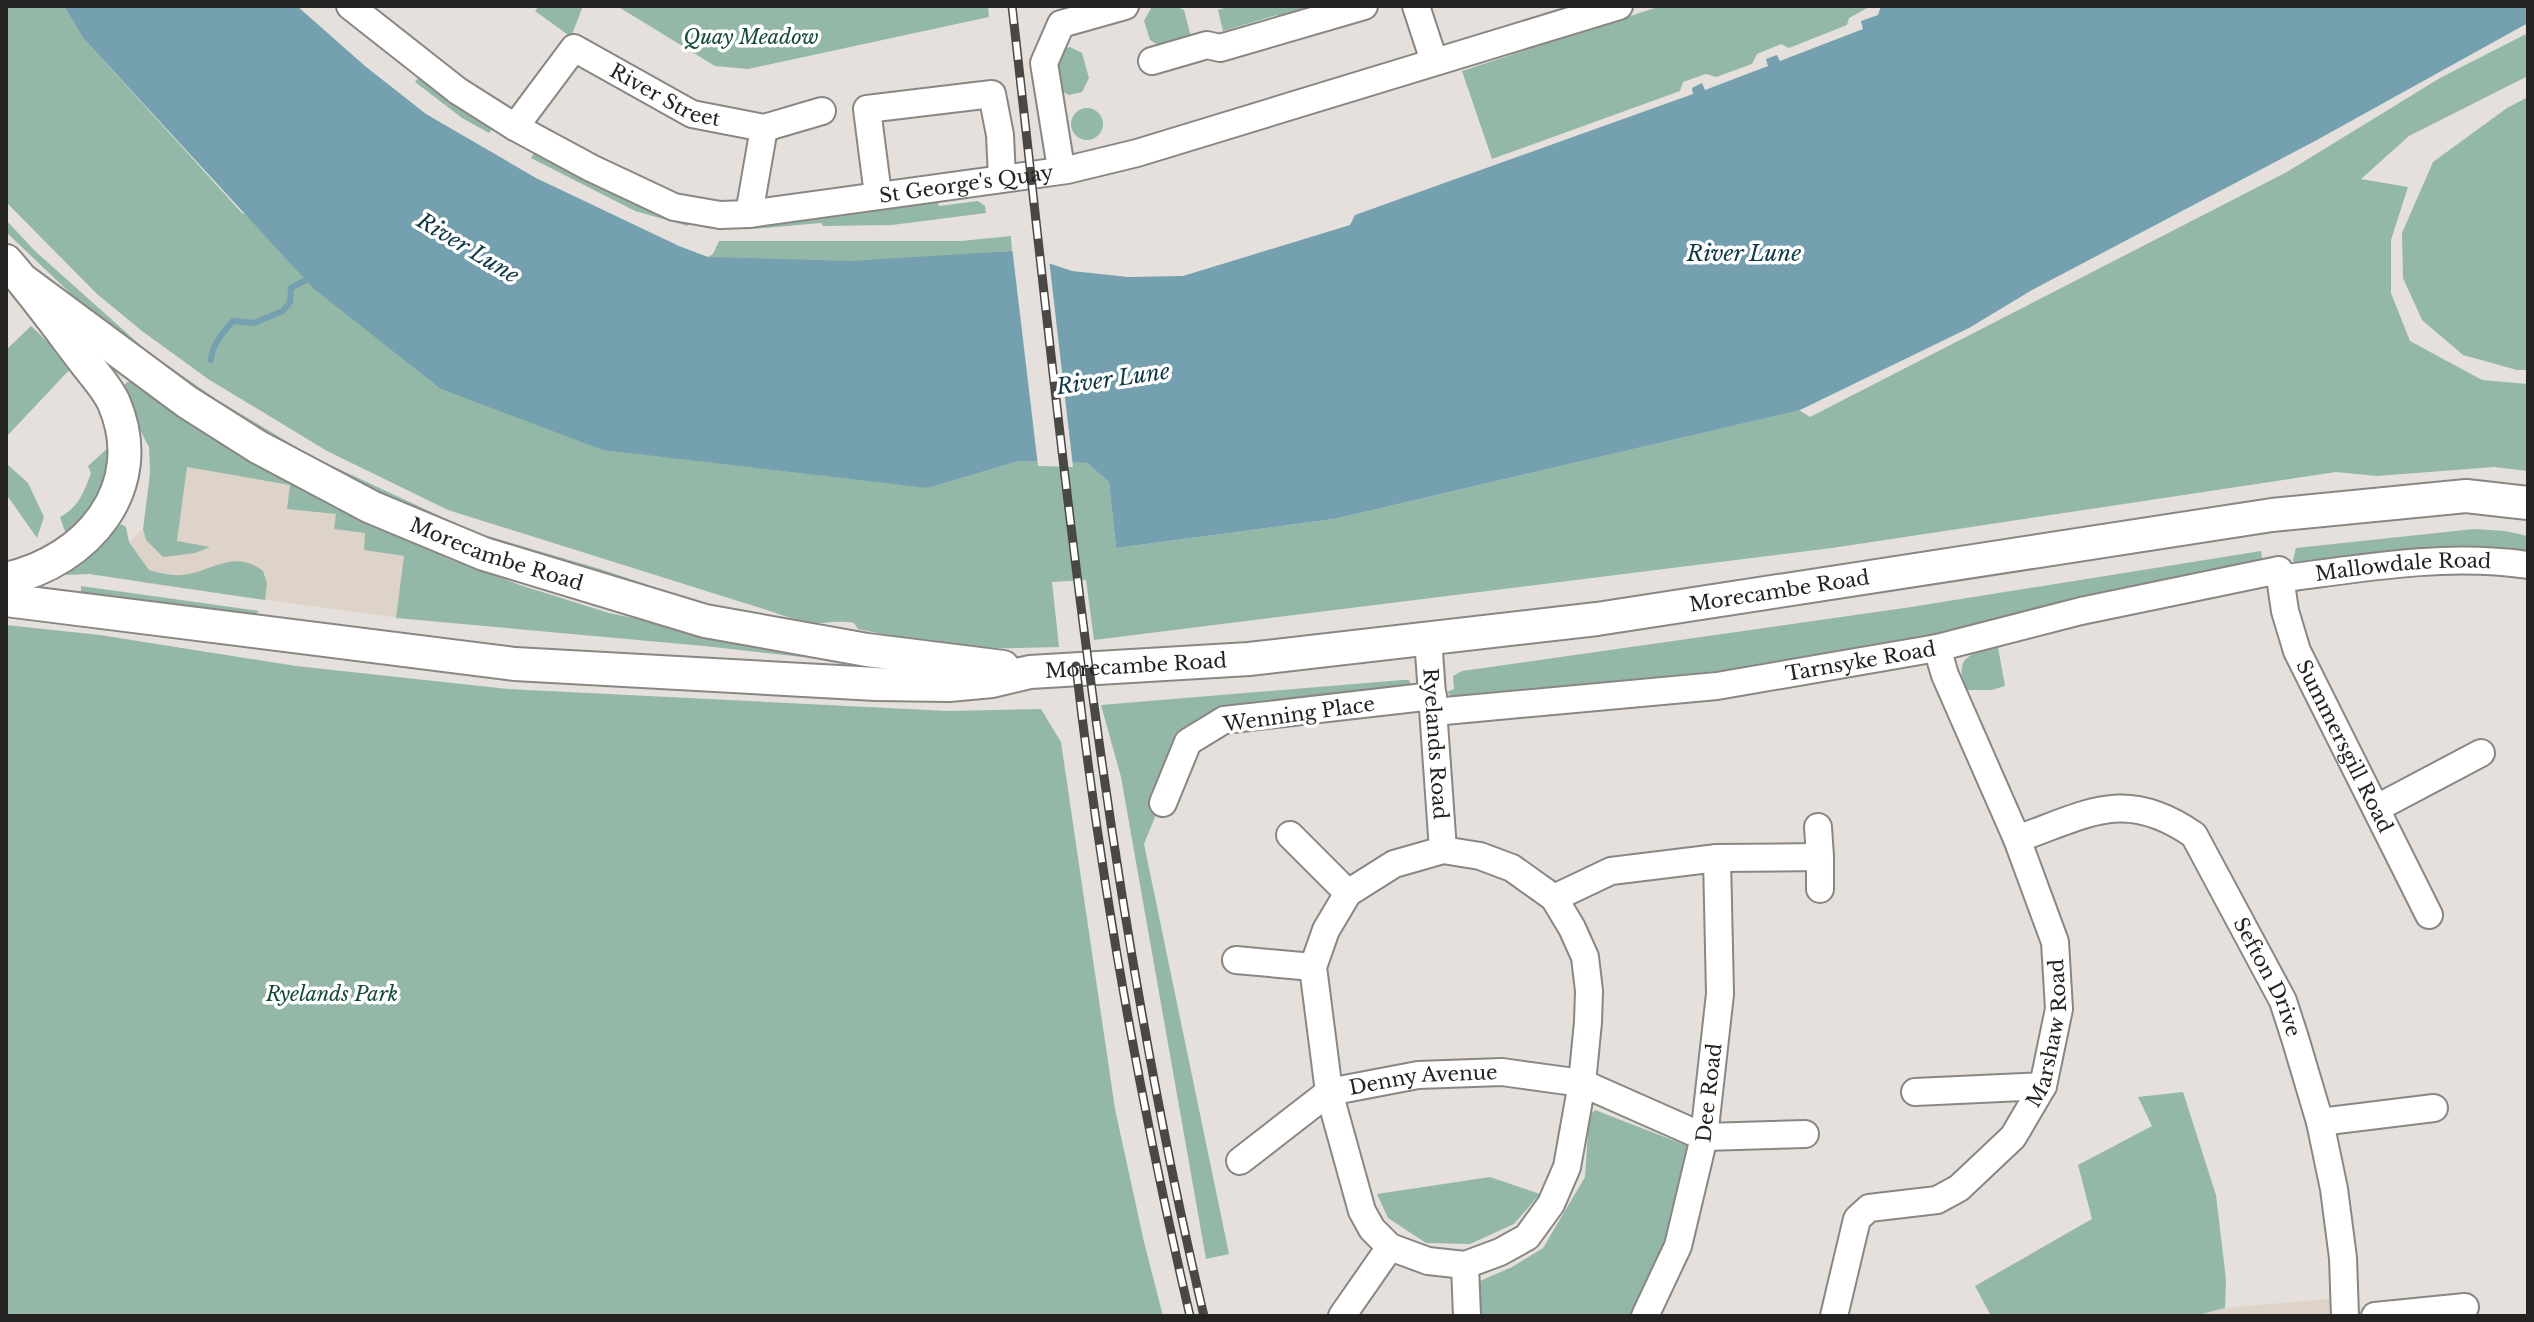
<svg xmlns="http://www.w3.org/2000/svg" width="2534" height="1322" font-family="'Libre Baskerville',serif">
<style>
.built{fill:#ddd3c9}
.green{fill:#94b8a7}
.water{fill:#74a0af}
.pier{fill:#e5e0db}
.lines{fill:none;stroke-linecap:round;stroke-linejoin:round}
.stream{stroke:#74a0af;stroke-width:6}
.minor-casing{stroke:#8a8681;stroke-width:30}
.major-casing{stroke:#8a8681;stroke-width:36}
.minor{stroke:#fff;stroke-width:26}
.major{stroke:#fff;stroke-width:32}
.rail-casing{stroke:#494845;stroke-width:9}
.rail{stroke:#fff;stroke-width:6;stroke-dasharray:18;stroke-linecap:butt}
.labels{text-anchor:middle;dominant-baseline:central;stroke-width:7;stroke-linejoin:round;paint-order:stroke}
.park-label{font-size:20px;font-style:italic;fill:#154a35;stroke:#fff}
.street-label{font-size:20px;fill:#242321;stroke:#fff}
.water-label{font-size:22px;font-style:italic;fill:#103945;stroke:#fff}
</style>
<rect width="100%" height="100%" fill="#e5e0db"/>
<path class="built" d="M192,430L415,549L407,619L143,583L149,570L129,542L143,529Z
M2330,1299V1316H2194L2225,1308Z"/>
<path class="green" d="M6,6H64L83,38L242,213L928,488L1019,461L1087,463L1109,482L1116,548L1334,519L1799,410L1810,417L2285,173L2440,78L2528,33V76L2409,136L2361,179L2408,187L2391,240V293L2410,341L2482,380L2528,384V471L2494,467L2377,476L2336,472L1832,548L1094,640L1086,580L1052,582L1059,647L979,649L924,643L858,629L854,623C841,621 836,622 823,623C801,624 775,612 754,606L448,510L327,451L208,379L142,331L97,294L6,202Z
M539,6H583L571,37L535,11Z
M617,6H988L989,17L748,69L715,66Z
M1156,6H1176L1184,10L1191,37L1160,46L1150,40L1144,21L1151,8Z
M1231,6H1319L1283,17L1277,15L1223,31L1218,10Z
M1661,6H1871L1849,18L1847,25L1789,48L1781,44L1757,54L1752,64L1716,77L1706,74L1683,82L1680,91L1492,159L1462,71Z
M1070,47L1082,53L1089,78L1082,92L1069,95L1059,90L1055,61L1060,50Z
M419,77L466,111L493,128L489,133L462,118L415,82Z
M2528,97V370H2517L2463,355L2422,320L2403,278L2402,233L2433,162L2507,108Z
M1071 124a16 16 0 1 1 32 0a16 16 0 1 1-32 0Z
M534,153L627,200L689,220L688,226L635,211L531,158Z
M978,201L985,206L986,213L892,225L823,226L821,223L752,229L705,228L706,223L732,225L938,202L939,206Z
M6,220L35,251L148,352L216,399L311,456L474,532L600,569L741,616L588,575L397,505L245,424L90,312L6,232Z
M1011,236L1012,251C912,258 808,269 708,257L713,254L719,241H961Z
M31,326L73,366L8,435L6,433V350Z
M134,381L449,559L523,586L609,613L856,663L704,646L396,618L404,556L364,550L365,533L334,529L336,514L287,509L290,485L187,467L177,541L210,547L195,553L163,557L146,540L143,529L150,474L149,447L133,417L123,387L127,382Z
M109,447L107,483L68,540L60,517C79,507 84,492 91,473L88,466Z
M6,463L28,483L44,517L37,538L6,494Z
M121,524L126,527L129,542L149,570C159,573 172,576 182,575C210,573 233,548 263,571L267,583L265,600L89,574L66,575L64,569L100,547Z
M2474,529L2505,531L2528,536V557L2295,566L2293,560L2296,548Z
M2261,551L2263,565L1941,639L1786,660L1779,668L1734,676L1724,670L1648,679L1637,687L1591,691L1578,685L1505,692L1496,699L1452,698L1447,692L1454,689L1453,676L1462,671L1911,607Z
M81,586L259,611L250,620L81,596Z
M6,625L100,635L296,666L508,689L948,711L1041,709L1061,742L1115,1109L1144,1242L1163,1316H6Z
M1998,647L2005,686L1992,690H1966C1953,657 1970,653 1998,647Z
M1402,680H1409L1412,687L1187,738L1144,844L1229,1254L1206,1259L1121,777L1101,705Z
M2183,1092L2216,1195L2226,1280L2225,1308L2194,1316H1991L1975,1286L2092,1219L2078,1165L2152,1126L2138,1097Z
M1595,1110L1693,1148L1665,1253L1633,1316H1481L1480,1281L1512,1267L1543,1248L1585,1177L1589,1116Z
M1490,1177L1540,1194L1514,1224L1470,1244L1426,1243L1388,1218L1377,1194Z"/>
<path class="water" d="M64,6H297L365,66L426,114L536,178L679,246L708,257L850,261L1012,251L1072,271L1128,277L1183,276L1350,225L1355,215L1693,94L1692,88L1702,83L1705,90L1768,66L1766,59L1777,55L1780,61L1863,29L1861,21L1878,15L1881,6H2528V23L2315,141L2032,290L1969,328L1800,410L1334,519L1116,548L1109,482L1087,463L1019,461L928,488L603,450L441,389L313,288L83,38Z"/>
<path class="pier" d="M1012,247L1049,259L1073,467L1038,466Z"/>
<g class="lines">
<path class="stream" d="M211,360C211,346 224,331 233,321L254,323L283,311L290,302L291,288L306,280"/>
<g class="minor-casing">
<g id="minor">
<path id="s1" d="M350,6L458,91L515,127L591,168L674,207L720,215L749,214L1067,170L1137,153L1619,6"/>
<path d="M1416,6L1434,61"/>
<path d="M1152,61L1207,45L1220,48L1364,6"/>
<path id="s2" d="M515,127L574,48L692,114L764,128L822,111"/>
<path d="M1059,156L1044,63L1061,24L1125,6"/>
<path d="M878,195L867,109L992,94L1000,135L1002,178"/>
<path d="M749,214L764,128"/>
<path id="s3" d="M2280,579C2362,568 2445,553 2528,565"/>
<path id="s4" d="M1428,638L1443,850"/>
<path id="s5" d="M1434,712L1717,686L1937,648L2081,611L2279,570L2285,611L2297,651L2429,915"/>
<path d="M1163,803L1188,742L1224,720L1433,696"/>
<path d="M2377,808L2481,753"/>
<path d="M1818,827L1820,857"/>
<path d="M1290,835L1348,893"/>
<path id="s6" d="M2017,839C2088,814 2125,787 2194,835L2283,1001L2295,1038L2320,1122L2334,1189L2343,1258L2345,1316"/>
<path d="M1443,850L1480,856L1512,868L1554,898L1572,928L1585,957L1589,991L1588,1022L1582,1083L1567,1167L1551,1204L1527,1237L1500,1252L1465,1265L1428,1261L1390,1247L1372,1229L1362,1211L1329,1092L1313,967L1326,930L1348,893L1394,864Z"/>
<path d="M1554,898L1611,871L1717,858L1820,857V889"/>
<path d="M1236,960L1313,967"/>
<path d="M1915,1092L2043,1086"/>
<path d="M2320,1122L2434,1108"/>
<path id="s7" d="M1240,1161L1329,1092L1418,1075L1502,1072L1582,1083L1704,1137L1805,1134"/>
<path d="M1465,1265L1467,1316"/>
<path d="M1342,1316L1390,1247"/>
<path id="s8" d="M1645,1316L1678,1246L1704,1137L1720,994L1717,858"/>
<path id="s9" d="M1834,1316L1857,1219L1869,1208L1937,1200L1959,1188L2013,1137L2043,1086L2059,1009L2055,942L2017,839L1945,675L1937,648"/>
<path d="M2375,1316L2465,1307"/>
</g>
</g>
<g class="major-casing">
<g id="major">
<path d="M6,261C33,292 57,325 82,358C92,372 107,387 114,403C150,487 88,561 6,579"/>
<path id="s10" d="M25,282L187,402L258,447L371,507L484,554L705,621L867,650L1003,667"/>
<path id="s11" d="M6,600L515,664L876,684L949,685L992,681L1030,672L1249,659L1597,619L2272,515L2466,496L2528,503"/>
</g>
</g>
<use href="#minor" class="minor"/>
<use href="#major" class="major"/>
<g class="rail-casing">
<path id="rail" d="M1012,6C1062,445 1102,886 1204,1316
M1076,666C1101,885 1140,1102 1190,1316"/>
</g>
<use href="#rail" class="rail"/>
</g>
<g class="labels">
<g class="park-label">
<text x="751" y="37">Quay Meadow</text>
<text x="332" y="994">Ryelands Park</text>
</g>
<g class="street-label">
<text stroke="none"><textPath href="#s2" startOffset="202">River Street</textPath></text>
<text stroke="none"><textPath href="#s1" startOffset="678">St George's Quay</textPath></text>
<text stroke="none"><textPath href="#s10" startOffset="548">Morecambe Road</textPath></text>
<text stroke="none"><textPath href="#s3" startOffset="124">Mallowdale Road</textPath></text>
<text stroke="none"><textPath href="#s11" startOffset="1784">Morecambe Road</textPath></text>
<text stroke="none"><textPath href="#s5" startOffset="430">Tarnsyke Road</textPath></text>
<text stroke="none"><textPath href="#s11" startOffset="1136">Morecambe Road</textPath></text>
<text transform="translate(1299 714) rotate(-8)">Wenning Place</text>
<text stroke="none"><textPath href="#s4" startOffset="106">Ryelands Road</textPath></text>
<text stroke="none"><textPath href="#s5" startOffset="1048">Summersgill Road</textPath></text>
<text stroke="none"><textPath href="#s6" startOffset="348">Sefton Drive</textPath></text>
<text stroke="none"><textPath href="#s9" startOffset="396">Marshaw Road</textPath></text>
<text stroke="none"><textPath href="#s7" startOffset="208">Denny Avenue</textPath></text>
<text stroke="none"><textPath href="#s8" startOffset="234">Dee Road</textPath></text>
</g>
<g class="water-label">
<text transform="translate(468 248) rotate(31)">River Lune</text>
<text x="1744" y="253">River Lune</text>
<text transform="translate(1113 379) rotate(-8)">River Lune</text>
</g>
</g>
<rect width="2534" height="1322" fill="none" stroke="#242321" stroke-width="16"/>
</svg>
